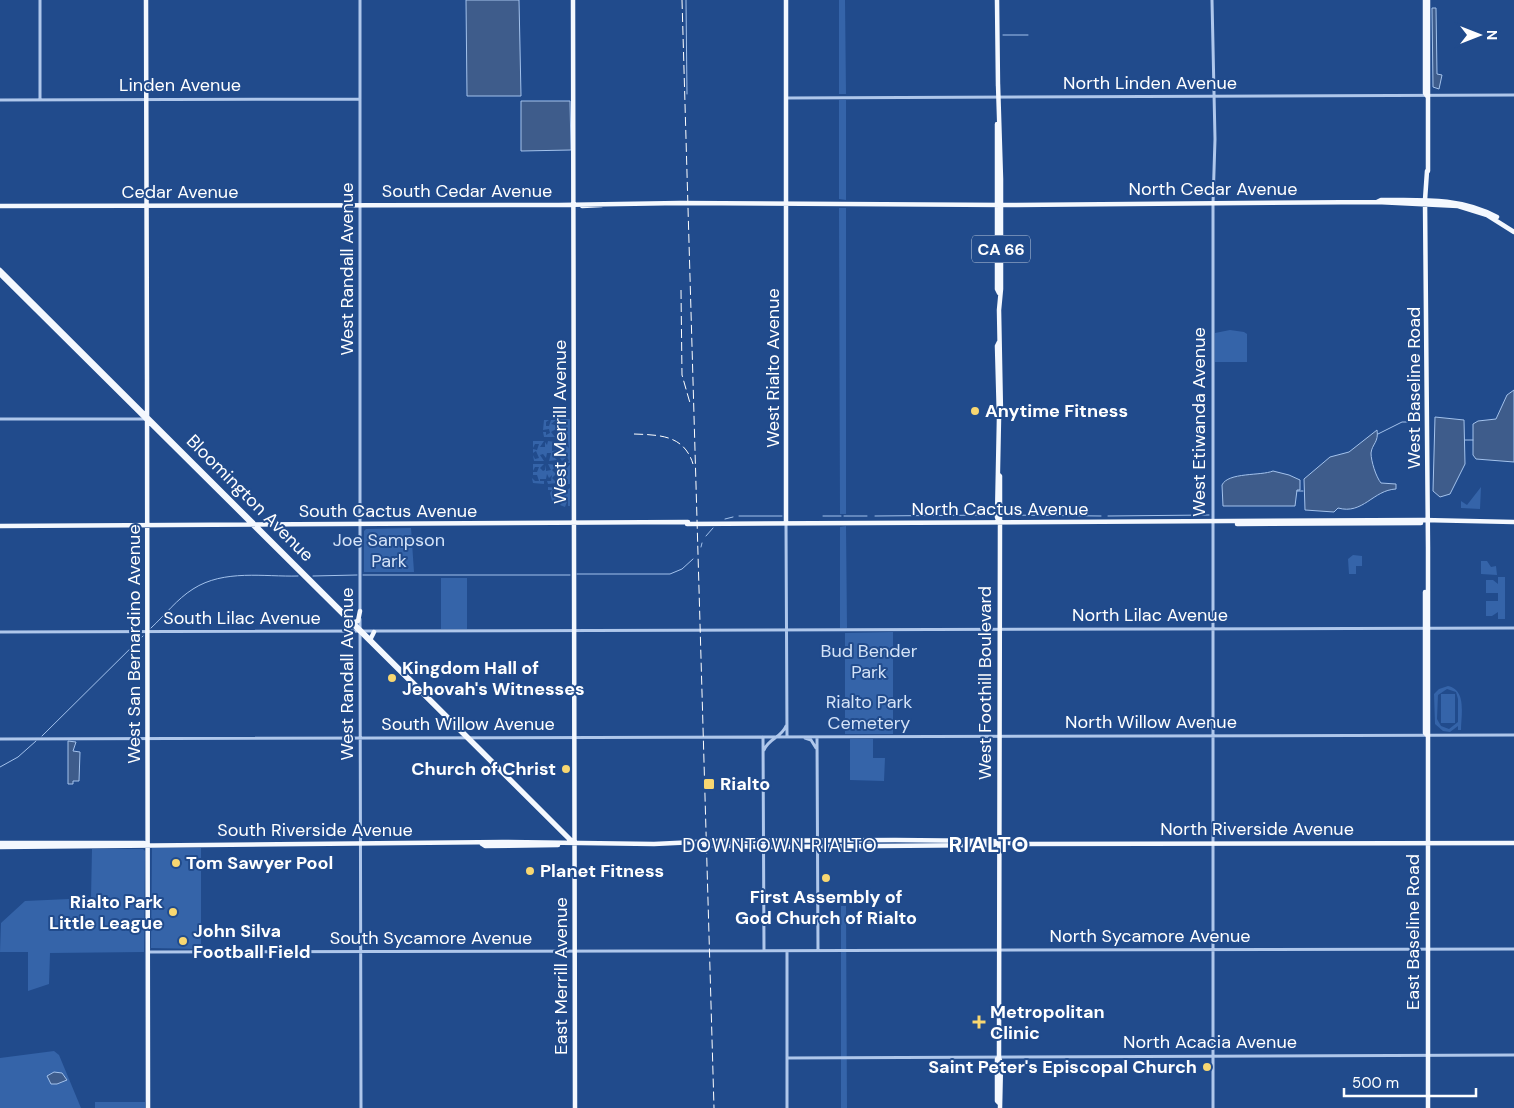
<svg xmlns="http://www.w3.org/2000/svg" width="1514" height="1108" font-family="'DM Sans',sans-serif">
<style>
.green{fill:#3564a9;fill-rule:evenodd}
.water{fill:#3e5c8b;stroke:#a3c2ec}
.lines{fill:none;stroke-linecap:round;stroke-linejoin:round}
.stream{stroke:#a3c2ec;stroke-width:1}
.minor{stroke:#afc7eb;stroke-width:3}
.major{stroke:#f4f8fe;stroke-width:4.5}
.rail{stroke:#fff;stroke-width:1;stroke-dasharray:9 4;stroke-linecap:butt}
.poi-dot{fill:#f8d771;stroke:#214b8c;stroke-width:2}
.labels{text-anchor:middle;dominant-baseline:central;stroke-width:4;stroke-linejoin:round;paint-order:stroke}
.shield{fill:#214b8c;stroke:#bcc9dc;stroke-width:1}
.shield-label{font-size:16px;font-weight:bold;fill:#fff}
.street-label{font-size:18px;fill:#fff;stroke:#214b8c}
.poi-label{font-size:18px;font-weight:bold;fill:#fff;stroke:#214b8c;text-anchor:start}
.park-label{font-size:18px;fill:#d4e3f8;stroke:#214b8c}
.neighbourhood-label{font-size:19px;letter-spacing:1px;fill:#fff;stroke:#214b8c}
.district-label{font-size:22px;font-weight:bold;letter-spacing:1px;fill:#fff;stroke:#214b8c}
</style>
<rect width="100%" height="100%" fill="#214b8c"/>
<path class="green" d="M839,0H845L846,94H839Z
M839,100H846V200L839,199Z
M839,208H846V514H840Z
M1230,330L1244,332L1247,334V362H1215V333Z
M559,419H570V463H563L569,461L567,457L562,461L560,458L564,454L559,452L558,456L557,451L552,455L557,460L549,461L551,453H547L546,458L543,454L540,455L544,461H534L533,455L535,459L539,458L536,451L533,453V449L537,450L539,444H535L533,448V441H544L540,447H545V442L547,445L548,441L556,442V445H552V451L564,449V446H560L562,441L569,448L567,434L564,438L560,437L563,431L560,430L557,434L556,429L551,432L555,437H544L543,432H546V435L550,433L549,429L543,430L544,420H549L546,422V426H549L551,420H556L551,424L555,425L557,423L558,428L563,424L559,422Z
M533,464H544L540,468L543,471L545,470L546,465V471L551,470L548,464L557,465L552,470L555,473L556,471L557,472L559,467L560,474L564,471L560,466L564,464V468H567L570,464V484H567L568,479L565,480L564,484L561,482L564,479L561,474H556L552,478L557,483L548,484L547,481H551L552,475L549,478L547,474L546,479H540V481H544V484L533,483L532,478L535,481H539L537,475H533V472H537L539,467H535L533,471Z
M548,487L556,488L552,491V496L557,495L558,492L564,494V492L560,491L563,487L565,491L570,488V506H568V499L565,507L560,505L564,500L559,499L558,502V500L552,501L550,493L552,490H548Z
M1481,487L1480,509L1461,508V501L1467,505Z
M846,526L847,628H840V527Z
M411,528L414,572H364V531L366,529Z
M1353,555L1362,556V566H1356V574H1349L1348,559Z
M1481,561H1487L1491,567L1496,566L1497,575L1481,574Z
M1498,577H1505V619H1498V612L1492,616H1486V601H1498V593H1486V580H1493L1498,584Z
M441,578H467V629H441Z
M893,632V734H845V633Z
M1448,686C1467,690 1461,715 1461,730H1458V726L1450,732L1443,731L1435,724L1434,694L1439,689ZM1447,689L1456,692L1458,699V722L1449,729L1441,726L1437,719L1438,695Z
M1441,694H1455V723H1441Z
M850,739H873V758H885L884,781L850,780Z
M152,848H201V949L151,948Z
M92,849H143L145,851L144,952L50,953L49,984L28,991V952H0L1,923L25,901L91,898Z
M841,906H846L847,1108H841Z
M54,1051L59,1055L81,1108H0V1058Z
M95,1102H145V1108H95Z"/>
<path class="water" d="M466,0H519L521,96H467Z
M1432,8H1436L1437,74L1442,75L1439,89L1433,87Z
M521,101H570L571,150L521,151Z
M1514,390V462L1476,459L1473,455V424L1478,421L1496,419L1507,395Z
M1435,417L1464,420L1465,464L1450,494L1440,497L1433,491Z
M1377,430C1379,442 1372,444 1371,453C1371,461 1376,477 1381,483L1396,484V489C1373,490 1363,515 1338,508L1334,512L1305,510L1304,479L1330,457L1349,452Z
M1273,471L1289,475L1300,480V490H1297L1295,506H1223L1222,485C1228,472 1261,476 1273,471Z
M68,741L76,742L73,751L80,752L79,781H73V784H68Z
M54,1072L62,1073L67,1080L57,1084H51L47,1076Z"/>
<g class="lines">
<path class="stream" d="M686,0L687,94
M1003,35H1028
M1378,434L1402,422H1418
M1465,440H1473
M1297,491H1303
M1004,515L1101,516
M739,516H782
M823,516H841
M844,516H867
M875,516L994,515
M1108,516L1209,515
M725,519L733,517
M706,536L713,528
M701,547L702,543
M577,574H670L682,569L693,559
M363,575H570
M313,576L357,575
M151,628C165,615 177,599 193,589C224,569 264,577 298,576
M42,736L143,636
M0,767L18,757L36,741"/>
<path class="minor" d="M40,0V99
M360,0V612
M1212,0L1215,139L1213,203V1108
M786,98L1514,95
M0,100L360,99
M0,419H145
M786,523L787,737
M360,619L361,1108
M0,632L1514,628
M763,737L764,950
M817,737L818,950
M805,738L811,740L816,748
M0,739L1514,735
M764,750C769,738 781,738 786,726
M148,952L1514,949
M787,1058L1514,1055
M787,1108V951"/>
<path class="major" d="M146,0L147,379
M573,0L575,1108
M786,0V523
M997,0L998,86
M1425,0V93L1427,96
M998,84L1001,179V289L999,310L1001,414L999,418L997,517L999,523
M997,124V289L999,293
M1427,171L1425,200L1428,547V1108
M1428,171V0
M1377,202L1381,200C1421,200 1460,197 1497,217
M0,206L559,205L680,203L1004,205L1377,202L1458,206L1487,215L1514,232
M582,206L602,205
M0,270L574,843
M0,274L572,842
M147,377L148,1108
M999,418L997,346L999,342
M998,474L1000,476V517L999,1057L997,1059V1101L1000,1104
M687,524L1423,520L1514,522
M1237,524L1421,523
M0,526L688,522
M1425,592V733L1427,735
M355,622L358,621L360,611
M349,632L351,624
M371,638L374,632
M0,843H144L148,845
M482,844L485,846L558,845
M704,845L764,847L994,845L999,843
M0,847L503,842L654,844L717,841L895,840L993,841L1018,844L1514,843
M999,1057L1001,1064L1000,1108"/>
<path class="rail" d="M682,0L714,1108
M681,290L682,375L690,403
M634,434C660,435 684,435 693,464"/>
</g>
<g class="poi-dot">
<circle cx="975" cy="411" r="5"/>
<circle cx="392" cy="678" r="5"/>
<circle cx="566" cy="769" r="5"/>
<rect x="703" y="778" width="12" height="12" rx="2.5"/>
<circle cx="176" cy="863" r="5"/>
<circle cx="530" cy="871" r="5"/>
<circle cx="826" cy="878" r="5"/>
<circle cx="173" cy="912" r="5"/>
<circle cx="183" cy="941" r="5"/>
<path d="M976.5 1014.5h5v5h5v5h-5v5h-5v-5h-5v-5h5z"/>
<circle cx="1207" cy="1067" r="5"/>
</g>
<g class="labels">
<rect class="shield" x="972" y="235.5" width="58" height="27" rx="4"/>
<g class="shield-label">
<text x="1001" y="249">CA 66</text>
</g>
<g class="street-label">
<text x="1150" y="83">North Linden Avenue</text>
<text x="180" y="85">Linden Avenue</text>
<text x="1213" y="189">North Cedar Avenue</text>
<text x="467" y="191">South Cedar Avenue</text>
<text x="180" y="192">Cedar Avenue</text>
<text transform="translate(347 269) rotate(-90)">West Randall Avenue</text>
<text transform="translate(773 368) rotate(-90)">West Rialto Avenue</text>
<text transform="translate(1414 388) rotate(-90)">West Baseline Road</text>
<text transform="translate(560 422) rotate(-90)">West Merrill Avenue</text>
<text transform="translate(1199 422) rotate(-90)">West Etiwanda Avenue</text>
<text transform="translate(250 498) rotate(45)">Bloomington Avenue</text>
<text x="1000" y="509">North Cactus Avenue</text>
<text x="388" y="511">South Cactus Avenue</text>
<text x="1150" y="615">North Lilac Avenue</text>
<text x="242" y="618">South Lilac Avenue</text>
<text transform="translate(134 644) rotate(-90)">West San Bernardino Avenue</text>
<text transform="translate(347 674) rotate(-90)">West Randall Avenue</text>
<text transform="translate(985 683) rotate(-90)">West Foothill Boulevard</text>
<text x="1151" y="722">North Willow Avenue</text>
<text x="468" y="724">South Willow Avenue</text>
<text x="1257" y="829">North Riverside Avenue</text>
<text x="315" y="830">South Riverside Avenue</text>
<text transform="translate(1413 932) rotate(-90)">East Baseline Road</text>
<text x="1150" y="936">North Sycamore Avenue</text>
<text x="431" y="938">South Sycamore Avenue</text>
<text transform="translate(561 976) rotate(-90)">East Merrill Avenue</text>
<text x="1210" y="1042">North Acacia Avenue</text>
</g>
<g class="poi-label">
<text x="985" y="411">Anytime Fitness</text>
<text x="402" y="668">Kingdom Hall of<tspan x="402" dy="21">Jehovah's Witnesses</tspan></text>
<text x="556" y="769" text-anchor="end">Church of Christ</text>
<text x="720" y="784">Rialto</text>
<text x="186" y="863">Tom Sawyer Pool</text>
<text x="540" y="871">Planet Fitness</text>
<text x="826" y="897" text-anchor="middle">First Assembly of<tspan x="826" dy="21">God Church of Rialto</tspan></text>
<text x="163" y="902" text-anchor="end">Rialto Park<tspan x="163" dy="21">Little League</tspan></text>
<text x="193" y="931">John Silva<tspan x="193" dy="21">Football Field</tspan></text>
<text x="990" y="1012">Metropolitan<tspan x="990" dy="21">Clinic</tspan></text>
<text x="1197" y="1067" text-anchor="end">Saint Peter's Episcopal Church</text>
</g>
<g class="park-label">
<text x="389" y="540">Joe Sampson<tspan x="389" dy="21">Park</tspan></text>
<text x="869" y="651">Bud Bender<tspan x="869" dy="21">Park</tspan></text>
<text x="869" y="702">Rialto Park<tspan x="869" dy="21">Cemetery</tspan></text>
</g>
<g class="neighbourhood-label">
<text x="780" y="845">DOWNTOWN RIALTO</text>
</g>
<g class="district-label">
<text x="989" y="844">RIALTO</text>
</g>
</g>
<g transform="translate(1479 35) rotate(90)" stroke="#214b8c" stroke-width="4" paint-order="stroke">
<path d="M0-4L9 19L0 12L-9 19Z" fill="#ffffff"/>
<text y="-8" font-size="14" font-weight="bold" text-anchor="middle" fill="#ffffff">N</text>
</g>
<path d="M1344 1088v8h132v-8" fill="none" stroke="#ffffff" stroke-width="2.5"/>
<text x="1352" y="1088" font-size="15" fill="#ffffff" stroke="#214b8c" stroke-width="4" paint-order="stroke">500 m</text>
</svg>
